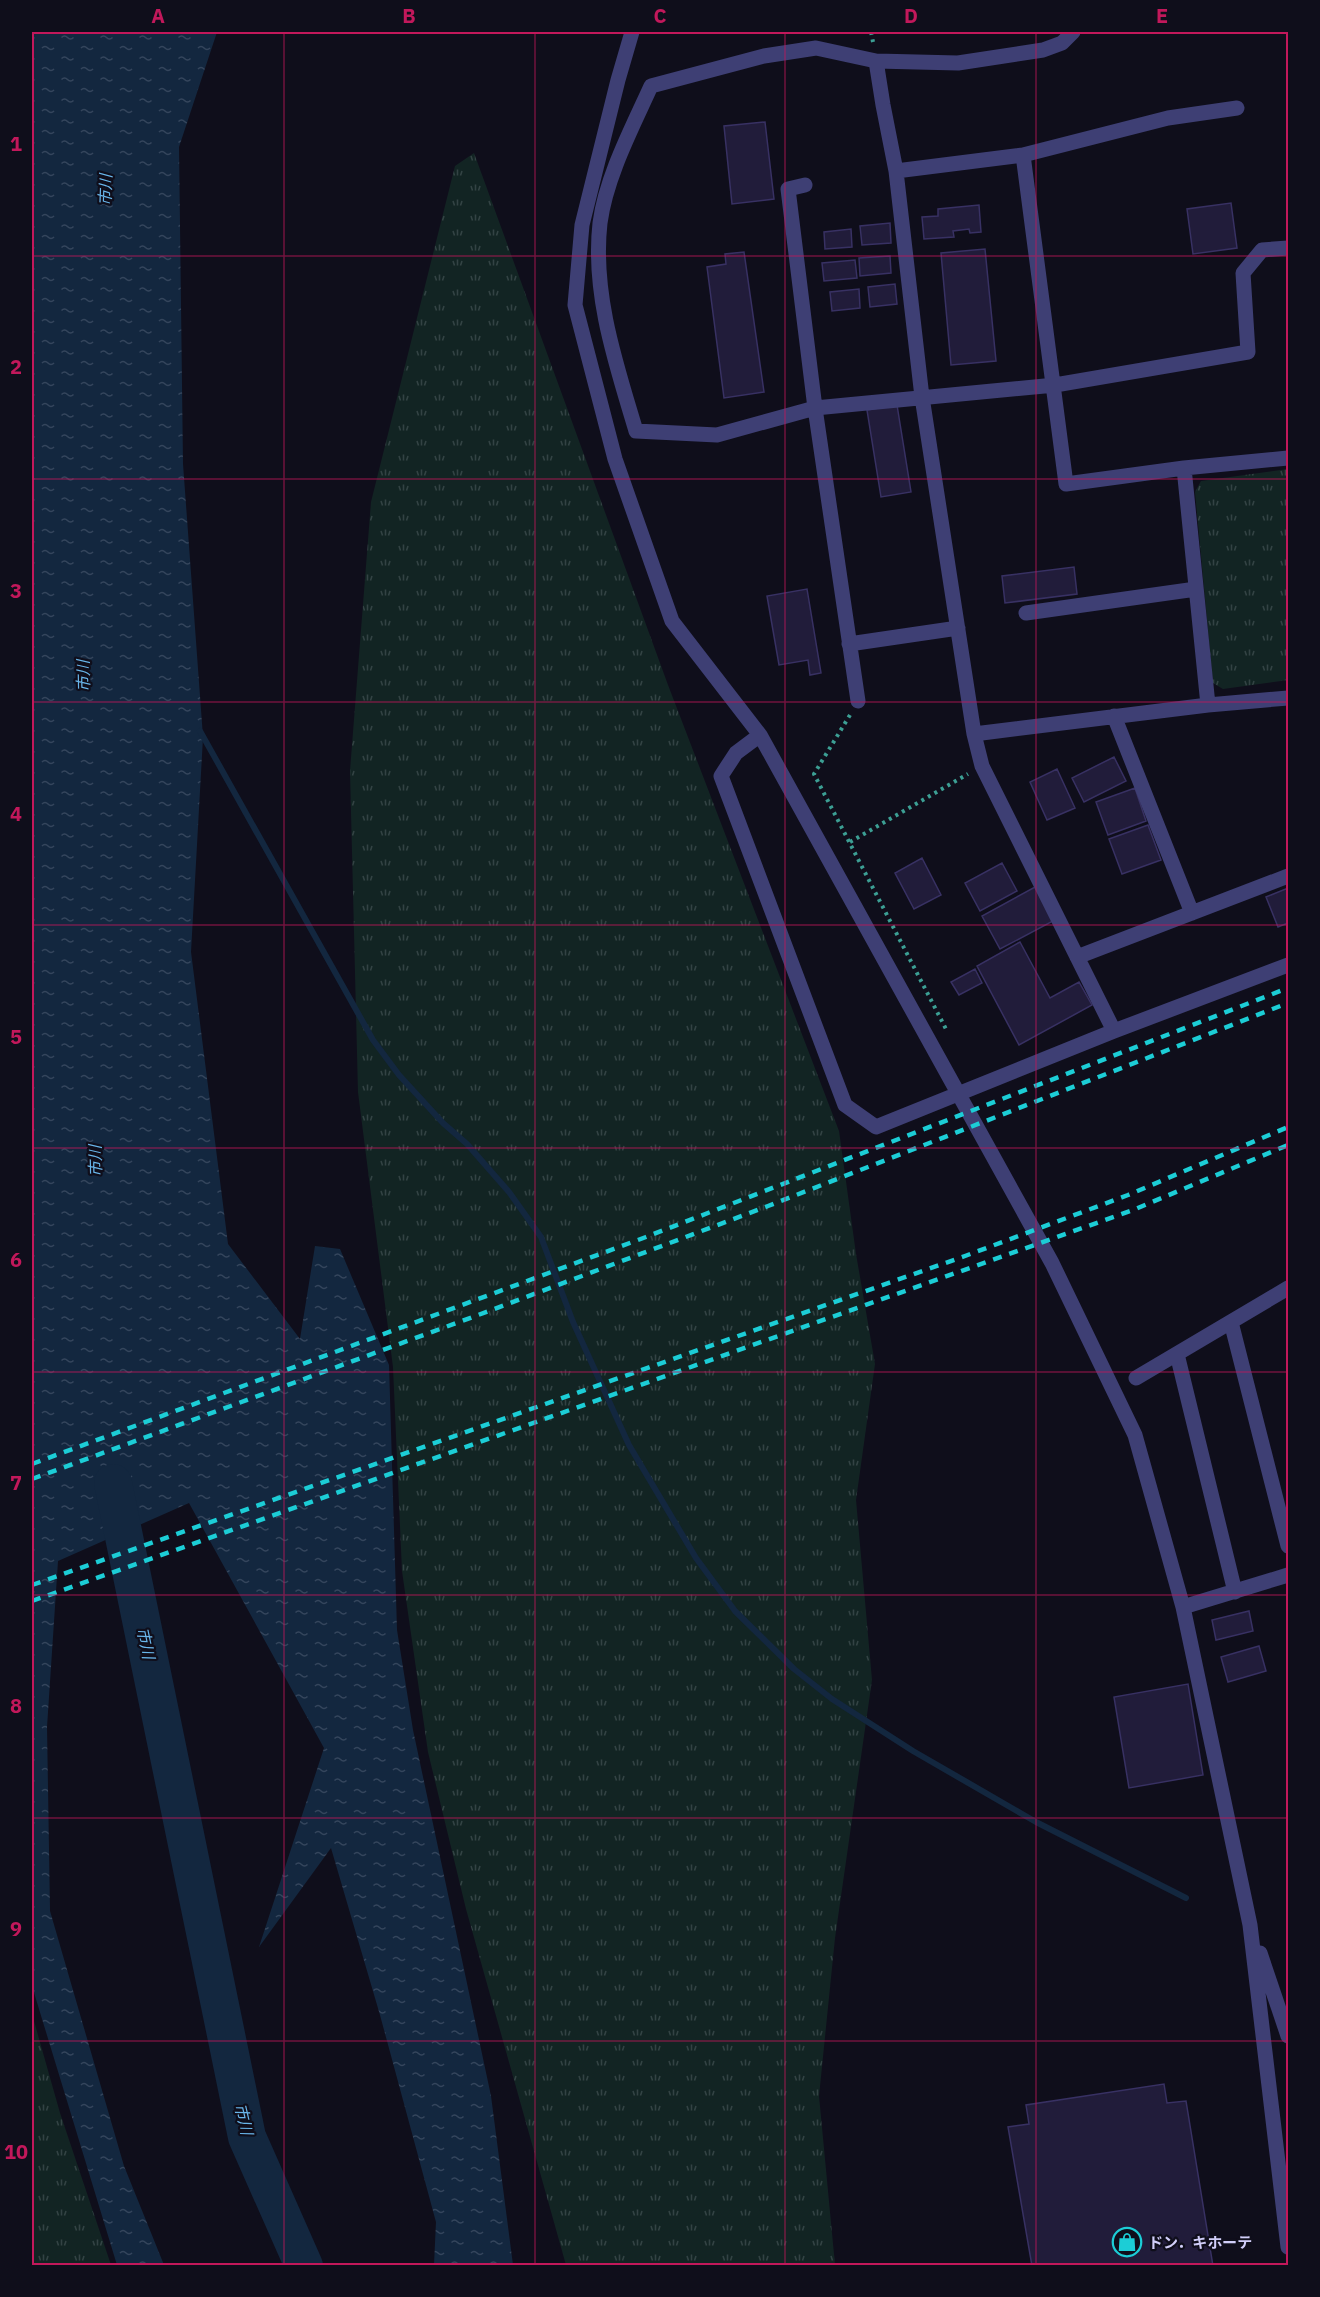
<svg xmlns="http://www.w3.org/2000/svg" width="1320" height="2297" font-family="'IBM Plex Sans','Noto Sans JP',sans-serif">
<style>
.grass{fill:url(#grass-tufts)}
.water{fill:url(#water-ripples)}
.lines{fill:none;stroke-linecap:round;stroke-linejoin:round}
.stream{stroke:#13273f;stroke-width:6}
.river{stroke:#13273f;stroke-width:38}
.building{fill:#211c3a;stroke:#383163;stroke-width:1.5}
.path{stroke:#3c9f94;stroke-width:4;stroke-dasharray:3 4.5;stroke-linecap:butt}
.minor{stroke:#3e3f74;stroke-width:15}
.rail{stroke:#1ccdd6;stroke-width:4.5;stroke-dasharray:9 8;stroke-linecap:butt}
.grid{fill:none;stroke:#c2185b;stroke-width:1.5;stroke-opacity:0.55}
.labels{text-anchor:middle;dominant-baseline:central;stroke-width:4.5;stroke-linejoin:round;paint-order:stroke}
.poi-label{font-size:15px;font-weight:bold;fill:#d1cef9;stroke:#0f0e1b;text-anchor:start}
.water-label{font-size:16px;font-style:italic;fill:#69b6eb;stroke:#0f0e1b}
.neatline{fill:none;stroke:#c2185b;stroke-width:2}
.grid-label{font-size:20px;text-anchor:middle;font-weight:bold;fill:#c2185b}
</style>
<defs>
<pattern id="grass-tufts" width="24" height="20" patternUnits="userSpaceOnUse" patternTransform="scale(1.5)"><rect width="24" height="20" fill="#122423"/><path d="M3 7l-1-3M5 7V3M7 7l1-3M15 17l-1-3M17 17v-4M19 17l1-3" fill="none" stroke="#334344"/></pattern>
<pattern id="water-ripples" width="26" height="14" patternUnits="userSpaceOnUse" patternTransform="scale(1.5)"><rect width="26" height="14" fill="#13273f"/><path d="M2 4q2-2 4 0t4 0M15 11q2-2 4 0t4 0" fill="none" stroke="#34455c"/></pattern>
</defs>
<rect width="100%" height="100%" fill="#0f0e1b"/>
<path class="grass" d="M474,153L668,685L839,1131L856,1254L875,1364L856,1500L872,1680L835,1938L819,2096L835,2265H566L466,1909L428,1752L402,1571L393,1367L358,1092L350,771L371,502L455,166Z
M1288,469V680L1223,689L1213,683L1195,492L1201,481Z
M32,2014L60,2113L111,2265H32Z"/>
<path class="water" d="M32,32H217L179,147L183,464L203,737L191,952L228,1244L300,1339L315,1246L340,1249L389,1365L397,1630L413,1730L491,2096L513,2265H434L436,2222L380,2015L331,1848L259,1947L324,1748L189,1503L58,1561L47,1727L50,1911L124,2166L164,2265H117L32,1986Z"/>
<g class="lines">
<path class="stream" d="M200,731L373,1040L399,1075L443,1123L467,1144L509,1192L541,1237L573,1322L629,1445L696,1558L735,1611L794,1669L832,1699L913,1751L1036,1822L1186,1898"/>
<path class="river" d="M113,1483L247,2137L304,2266"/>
</g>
<path class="building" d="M765,122L774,199L732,204L724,126Z
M1231,203L1237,248L1193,254L1187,209Z
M979,205L981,232L970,233L969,229L953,231L954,237L924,239L922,217L938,216V209Z
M890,223L891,243L862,245L860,226Z
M851,229L852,247L825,249L824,232Z
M985,249L996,361L951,365L941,253Z
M744,252L764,392L724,398L707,267L726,264L725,254Z
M890,256L891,273L860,276L859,258Z
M855,260L857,278L824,281L822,263Z
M895,284L897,304L870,307L868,287Z
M859,289L860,308L832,311L830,292Z
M897,405L911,492L881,497L867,410Z
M1074,567L1077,594L1005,603L1002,576Z
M807,589L821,673L810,675L808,660L779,665L767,596Z
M1114,757L1126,781L1084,802L1072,778Z
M1057,769L1075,808L1047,820L1030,782Z
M1135,788L1146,821L1108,835L1096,802Z
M1148,825L1161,860L1122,874L1109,839Z
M922,858L941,895L914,909L895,873Z
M1002,863L1017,891L980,911L965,883Z
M1035,887L1053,921L1000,949L982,916Z
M1288,888V923L1278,927L1266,897Z
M1020,942L1050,998L1079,982L1092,1005L1019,1045L977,966Z
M975,969L982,983L959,995L951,982Z
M1249,1611L1253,1631L1216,1640L1212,1620Z
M1259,1646L1266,1671L1228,1682L1221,1657Z
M1188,1684L1203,1775L1129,1788L1114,1697Z
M1164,2084L1167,2103L1186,2101L1213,2266H1032L1008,2127L1029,2124L1026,2105Z"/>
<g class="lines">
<path class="path" d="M871,32L873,42
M850,715L814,774L947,1031
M850,842L968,774"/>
<path class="minor" d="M632,32L618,80L582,225L575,305L615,459L672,621L760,735L1052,1263L1135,1435L1183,1607L1250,1925L1288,2247
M1073,32L1062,43L1043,50L958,63L876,61L816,48L764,56L651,86C632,128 606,177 600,223C592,294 616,364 636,431L717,435L815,408L1055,385L1248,352L1243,273L1262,250L1288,248
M876,61L883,105L896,171L922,397L974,734L982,766L1114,1031
M1023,155L1066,484L1184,468L1288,458
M896,171L1023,155L1168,118L1237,108
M805,185L788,189L815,408L858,701
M1184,468L1208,705
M1026,613L1196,589
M849,644L958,628
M1114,716L1192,913
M974,734L1208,705L1288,698
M760,735L736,753L721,776L845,1105L876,1127L1114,1031L1288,965
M1077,957L1288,876
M1231,1322L1288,1546
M1177,1354L1235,1592
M1136,1378L1288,1288
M1183,1607L1288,1575
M1260,1953L1288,2036"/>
<path class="rail" d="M32,1464L646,1237L1288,988
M32,1479L489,1311L768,1206L1288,1003
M32,1585L965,1256L1128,1195L1288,1127
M32,1601L1133,1210L1288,1145"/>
</g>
<path class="grid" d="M284,32V2266M535,32V2266M785,32V2266M1036,32V2266M32,256H1288M32,479H1288M32,702H1288M32,925H1288M32,1148H1288M32,1372H1288M32,1595H1288M32,1818H1288M32,2041H1288"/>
<defs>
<g id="shop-ring" transform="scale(1.5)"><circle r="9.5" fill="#0f0e1b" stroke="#1ccdd6" stroke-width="1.5"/><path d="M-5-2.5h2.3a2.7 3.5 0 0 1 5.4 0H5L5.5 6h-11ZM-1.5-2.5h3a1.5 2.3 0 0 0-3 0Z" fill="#1ccdd6"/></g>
</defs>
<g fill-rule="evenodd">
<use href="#shop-ring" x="1127" y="2242"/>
</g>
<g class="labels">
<g class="poi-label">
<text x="1148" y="2242">ドン．キホーテ</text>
</g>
<g class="water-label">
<text transform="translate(105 190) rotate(-88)">市川</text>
<text transform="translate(83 676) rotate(-91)">市川</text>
<text transform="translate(95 1161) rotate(-91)">市川</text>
<text transform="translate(146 1643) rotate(78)">市川</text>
<text transform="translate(244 2119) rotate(77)">市川</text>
</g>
</g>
<rect width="1320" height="2297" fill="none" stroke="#0f0e1b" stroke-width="66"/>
<rect x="33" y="33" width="1254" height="2231" class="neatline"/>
<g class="grid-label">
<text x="158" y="23">A</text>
<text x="409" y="23">B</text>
<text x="660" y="23">C</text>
<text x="911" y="23">D</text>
<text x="1162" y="23">E</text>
<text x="16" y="151">1</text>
<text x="16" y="374">2</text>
<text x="16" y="598">3</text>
<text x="16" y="821">4</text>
<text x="16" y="1044">5</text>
<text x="16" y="1267">6</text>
<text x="16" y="1490">7</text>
<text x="16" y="1713">8</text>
<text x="16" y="1936">9</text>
<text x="16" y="2159">10</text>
</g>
</svg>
